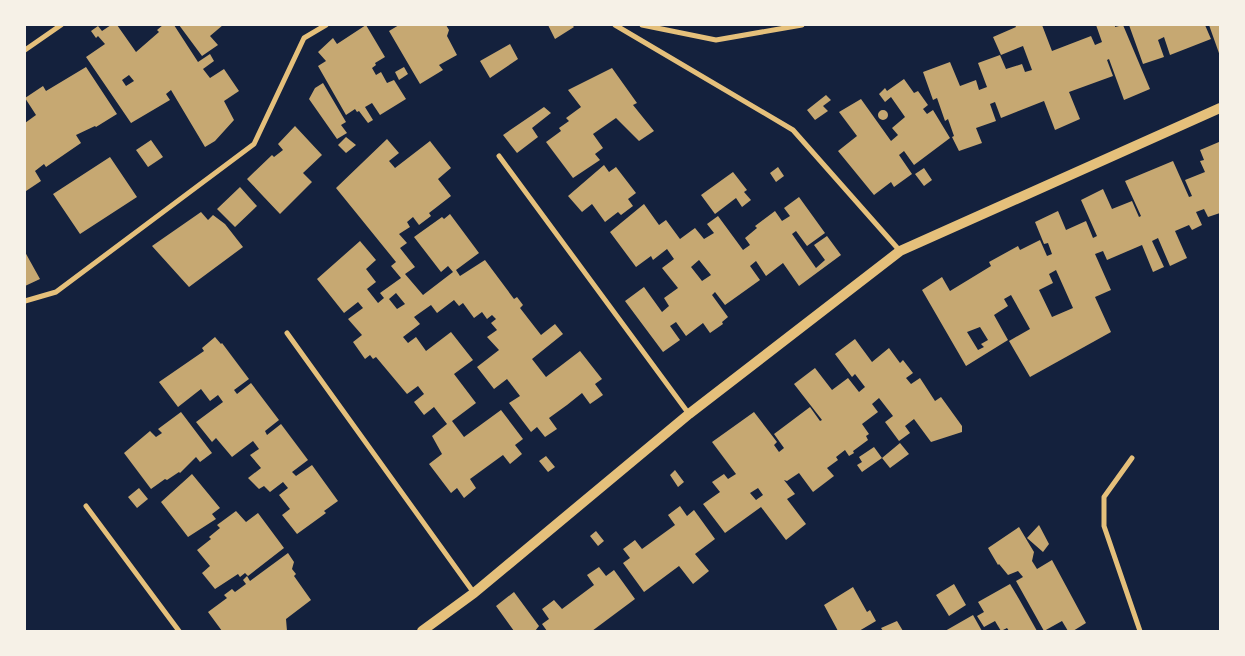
<svg xmlns="http://www.w3.org/2000/svg" width="1245" height="656" font-family="Lato,sans-serif">
<style>
.building{fill:#c6a872;fill-rule:evenodd}
.lines{fill:none;stroke-linecap:round;stroke-linejoin:round}
.minor{stroke:#e5c07b;stroke-width:5}
.secondary{stroke:#e5c07b;stroke-width:10}
</style>
<rect width="100%" height="100%" fill="#14213d"/>
<path class="building" d="M111,25H117L136,52L159,32L157,30L163,25H174L198,62L210,54L214,61L203,69L210,78L224,69L239,91L224,101L234,120L215,141L205,147L171,90L166,94L170,100L131,123L86,57L105,44L98,36L96,38L91,31L98,26L102,31ZM129,75L134,81L126,86L122,80Z
M179,25H223L210,36L218,45L202,56Z
M366,25L385,57L375,63L376,65L372,68L376,75L381,72L387,83L394,80L406,99L380,115L372,103L365,107L373,120L368,123L359,111L357,112L355,109L346,115L318,66L326,61L318,52L333,38L337,44Z
M399,25H446L449,30L447,36L457,55L439,65L443,70L420,84L389,31Z
M548,25H572L574,27L555,39Z
M1015,25H1042L1052,51L1091,36L1095,45L1102,42L1096,25H1115V27L1123,25L1150,89L1124,100L1109,59L1107,60L1113,76L1069,92L1080,119L1055,130L1044,101L1001,118L995,102L990,104L996,121L976,128L982,143L959,151L952,137L954,136L948,119L945,121L937,98L933,100L923,72L950,62L960,86L976,80L979,90L987,87L978,63L1000,55L1006,69L1022,64L1025,72L1032,70L1023,46L1001,55L993,37L1016,27Z
M1129,25H1205L1211,39L1170,55L1164,37L1158,40L1164,57L1143,64Z
M1209,25H1220V56Z
M510,44L518,59L490,78L480,61Z
M86,67L117,114L96,127L95,126L76,135L81,143L46,167L44,164L35,171L41,181L26,191L25,123L36,115L25,98L43,86L46,91Z
M404,67L408,74L399,80L395,72Z
M612,68L637,103L633,105L654,131L639,141L616,118L593,134L603,148L595,154L600,160L573,178L546,142L561,131L559,128L569,121L566,118L581,107L568,90Z
M904,79L914,93L918,91L928,105L923,109L927,114L933,110L950,138L914,165L904,151L899,155L912,174L894,187L891,182L874,195L838,151L857,136L839,112L861,99L891,141L898,135L892,128L905,117L891,97L885,102L879,94L885,88L887,91Z
M323,83L346,122L341,125L347,133L337,139L309,99L315,88Z
M826,95L831,100L823,106L828,111L815,120L807,110Z
M544,107L551,113L532,128L538,137L517,153L503,135Z
M878 115a5 5 0 1 1 10 0a5 5 0 1 1-10 0Z
M295,126L322,155L303,173L312,182L280,214L247,179L272,155L274,157L283,150L278,144Z
M346,137L356,145L346,153L338,145Z
M387,139L399,153L389,161L395,168L430,141L451,168L438,179L451,196L429,213L431,216L419,225L413,217L407,222L410,227L399,234L407,243L400,248L415,267L405,274L423,295L453,272L448,266L441,272L414,237L442,217L444,219L450,214L479,253L456,270L460,276L485,260L514,299L517,297L523,305L520,308L541,335L555,324L563,334L532,359L546,377L580,351L602,379L595,384L603,395L590,404L582,393L567,405L549,418L557,429L545,437L537,427L531,432L509,403L520,396L507,379L494,389L477,367L499,350L487,337L497,330L491,323L496,319L492,315L487,319L482,312L474,318L463,303L459,306L454,300L437,313L431,305L414,317L420,324L403,337L408,343L416,337L426,351L451,332L473,360L454,374L476,403L452,421L464,437L501,410L523,439L515,445L522,454L510,464L503,455L470,479L476,488L464,498L457,488L451,493L429,464L442,454L432,436L447,424L434,407L424,415L414,402L424,394L418,386L407,394L376,357L373,359L370,355L365,359L353,342L362,335L348,319L363,308L358,302L344,313L317,279L360,241L376,260L366,269L376,282L367,289L378,303L384,298L380,293L401,278L391,266L396,262L336,188ZM396,293L405,304L397,309L389,299Z
M151,140L163,157L148,167L136,150Z
M1219,142L1220,213L1208,217L1204,209L1196,212L1202,225L1192,230L1189,225L1175,231L1187,258L1170,266L1158,238L1152,241L1164,267L1153,272L1142,245L1107,260L1103,251L1095,254L1111,290L1095,297L1111,332L1030,377L1009,341L1030,329L1011,295L1004,299L1008,306L994,315L1008,340L966,366L922,290L942,277L950,291L991,266L989,262L1018,246L1020,250L1040,240L1047,256L1052,254L1048,243L1044,244L1035,222L1058,211L1066,230L1086,221L1093,238L1097,236L1081,200L1103,189L1112,209L1132,201L1139,217L1141,216L1125,181L1173,161L1189,197L1192,196L1185,180L1205,172L1200,161L1204,160L1200,150ZM1056,270L1073,308L1052,317L1039,290L1053,283L1049,274ZM980,327L988,340L981,344L984,347L978,350L967,332Z
M110,157L137,197L80,234L53,194Z
M604,165L609,172L616,167L636,193L628,199L633,206L621,215L618,212L605,222L592,204L582,212L568,196Z
M778,167L784,176L776,182L770,173Z
M924,168L932,180L924,186L915,174Z
M733,172L747,190L744,192L751,200L742,207L736,198L715,214L701,195Z
M240,187L257,206L235,227L217,209Z
M799,197L825,233L807,246L796,231L792,234L816,268L825,260L814,245L827,236L841,255L799,286L783,263L766,276L756,261L750,266L760,280L725,305L715,292L712,295L728,317L722,322L723,324L710,333L703,323L686,336L676,322L670,326L680,340L663,352L625,301L644,287L662,312L669,306L664,298L678,288L662,268L674,259L667,249L653,260L651,256L636,267L610,232L644,204L659,225L666,220L680,239L695,228L704,239L714,233L707,224L718,216L743,250L750,245L745,238L757,228L755,226L775,211L782,221L790,216L784,208ZM699,260L711,275L702,281L691,267Z
M201,212L208,220L213,215L225,224L243,247L189,287L152,246Z
M25,252L40,279L25,286Z
M215,337L221,344L222,343L249,379L234,390L237,394L251,383L279,420L265,431L267,435L281,424L308,460L292,472L296,476L312,465L338,501L324,511L326,513L297,534L282,515L290,509L279,495L288,488L283,482L270,492L264,486L259,489L248,478L261,468L250,455L259,449L253,441L232,457L216,438L212,442L196,422L223,402L218,395L210,401L201,389L178,407L159,382L204,351L202,348Z
M855,339L872,362L889,348L900,363L903,360L913,373L906,378L911,384L920,378L935,401L941,397L962,426V432L931,442L914,419L905,426L910,433L899,441L885,422L893,416L879,398L872,404L878,412L862,424L869,434L866,436L868,440L853,451L854,453L849,456L845,450L836,457L838,460L827,468L834,476L813,492L799,473L787,481L784,480L795,494L787,499L806,524L786,540L761,507L725,533L703,504L720,492L712,482L724,474L728,479L736,474L712,442L754,412L777,442L774,445L779,452L784,448L774,434L810,407L820,421L822,420L794,384L815,368L832,390L848,378L859,392L865,387L855,374L852,377L835,354ZM758,488L763,495L756,500L750,493Z
M181,412L212,453L200,462L196,457L180,473L179,472L167,480L165,479L151,489L124,453L150,431L156,437L162,433L158,429Z
M900,443L909,454L890,468L882,458Z
M874,447L882,458L862,472L857,465L862,462L859,457Z
M546,456L555,467L548,472L539,461Z
M675,470L684,482L678,487L670,475Z
M192,474L220,508L212,514L216,519L188,537L161,502Z
M139,488L148,499L137,508L128,497Z
M680,506L687,516L694,510L715,539L695,554L709,571L693,584L679,566L644,592L623,563L630,558L623,549L635,540L642,549L675,525L668,515Z
M236,511L246,522L258,513L284,548L248,576L245,573L240,577L238,574L215,589L202,573L210,566L197,550L211,539L209,537L220,528L217,525Z
M1039,525L1049,544L1043,552L1027,538Z
M1019,527L1034,552L1032,561L1037,569L1052,560L1086,623L1073,631H1068L1062,621L1044,631L1016,581L1023,577L1018,571L1008,575L999,564L998,565L988,548Z
M596,531L604,541L598,546L590,536Z
M288,553L294,562L292,569L296,574L294,576L311,600L286,619L287,631H222L208,612L227,598L224,595L232,589L235,592L246,584L243,580L247,576L250,581Z
M599,567L606,576L614,570L635,599L592,631H547L542,624L549,619L542,609L554,600L562,609L594,585L587,575Z
M954,584L966,605L949,616L936,595Z
M1010,584L1019,599L1037,631H1009L1007,628L1001,631L995,621L984,627L977,616L984,612L978,602Z
M853,587L867,612L870,610L876,621L859,631H838L824,605Z
M514,592L539,626L535,631H514L496,606Z
M973,615L982,631H945Z
M897,621L903,631H883L881,628Z"/>
<g class="lines">
<path class="minor" d="M615,25L793,130L900,251
M642,25L716,40L802,25
M25,50L61,25
M499,156L689,414
M25,301L56,292L254,144L304,38L326,25
M287,333L474,593
M1132,458L1104,497V526L1140,631
M86,506L179,631"/>
<path class="secondary" d="M422,631L474,593L689,414L900,251L1220,108"/>
</g>
<rect width="1245" height="656" fill="none" stroke="#f6f1e7" stroke-width="52"/>
</svg>
